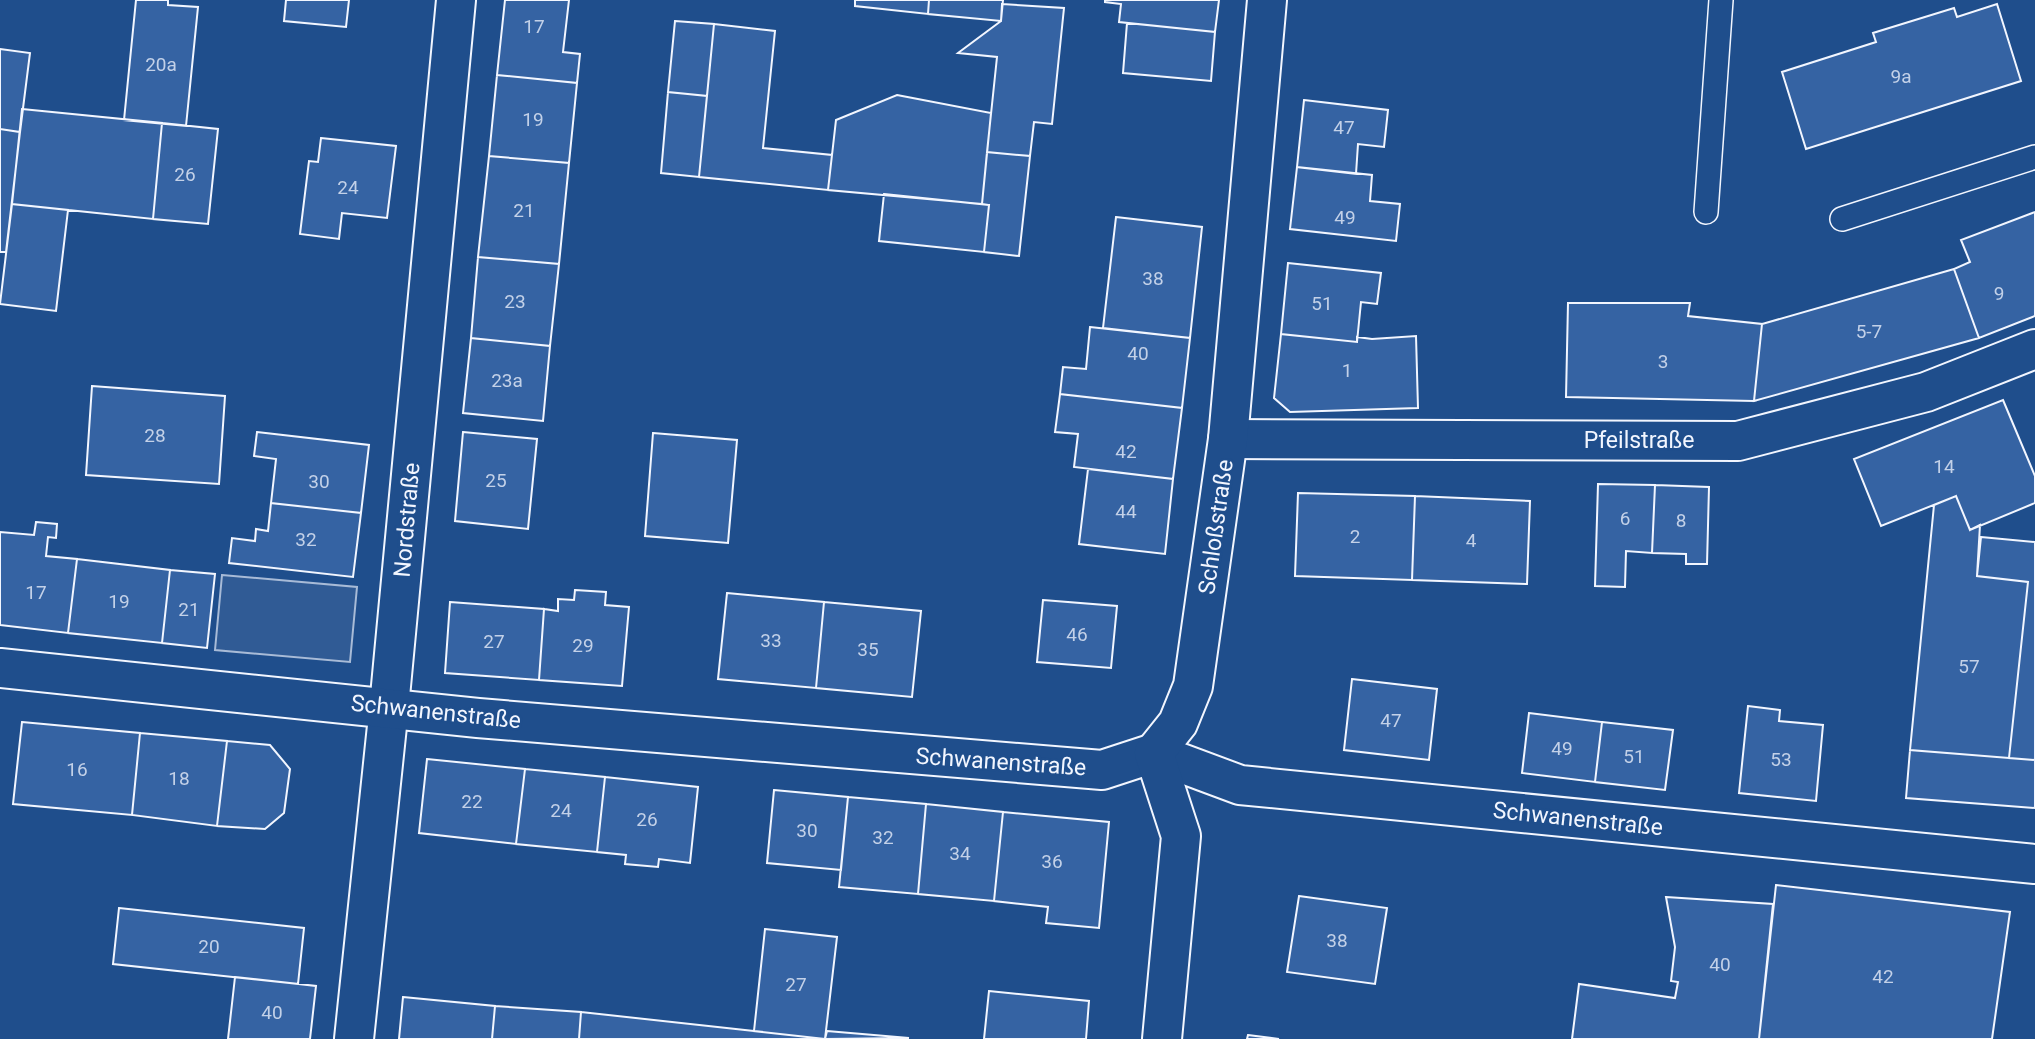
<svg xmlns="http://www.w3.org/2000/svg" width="2035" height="1039" font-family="Roboto,sans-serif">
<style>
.built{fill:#305b95;stroke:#a8bbd7;stroke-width:2}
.building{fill:#3563a3;stroke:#f2f6ff;stroke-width:2}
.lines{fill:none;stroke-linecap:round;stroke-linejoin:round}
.service-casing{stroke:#f2f6ff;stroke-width:26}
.minor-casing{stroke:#f2f6ff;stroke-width:42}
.tertiary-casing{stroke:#f2f6ff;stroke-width:42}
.secondary-casing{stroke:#f2f6ff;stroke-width:42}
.service{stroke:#1f4e8c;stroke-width:23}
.minor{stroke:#1f4e8c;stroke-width:38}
.tertiary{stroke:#1f4e8c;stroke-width:38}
.secondary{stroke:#1f4e8c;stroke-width:38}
.labels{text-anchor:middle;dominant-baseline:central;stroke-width:5;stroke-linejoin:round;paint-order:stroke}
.number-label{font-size:19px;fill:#c3d1e8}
.street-label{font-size:23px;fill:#f2f6ff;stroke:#1f4e8c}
</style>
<rect width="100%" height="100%" fill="#1f4e8c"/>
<path class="built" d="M222,575L357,587L350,662L215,650Z"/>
<path class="building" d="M136,0H168V5L198,7L186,126L124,120Z
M286,0H349L346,27L284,21Z
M505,0H569L563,52L580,54L577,83L497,75Z
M855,0H929L928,14L855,6Z
M929,0H1003L1001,21L928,14Z
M1105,0H1219L1215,32L1119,22L1121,4L1105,2Z
M1002,4L1064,8L1052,124L1034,122L1030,156L987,152L997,57L958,53L1001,21Z
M1997,4L2021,81L1806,149L1782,72L1876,42L1873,33L1954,8L1957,17Z
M675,21L714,24L707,96L668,92Z
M1127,23L1215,32L1211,81L1123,73Z
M714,24L775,31L763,148L832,155L828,190L699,177Z
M0,49L30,53L20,132L0,129Z
M497,75L577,83L569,163L489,156Z
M668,92L707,96L699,177L661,173Z
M897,95L991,113L982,204L828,190L836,120Z
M1304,100L1388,110L1384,147L1358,144L1356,174L1297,167Z
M22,109L162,123L153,219L12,204Z
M162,123L218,129L208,224L153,219Z
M0,129L20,132L6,252H0Z
M321,138L396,146L387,218L342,213L339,239L300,234L309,161L318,162Z
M987,152L1030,156L1019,256L984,252L989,205L982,204Z
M489,156L569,163L559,264L478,257Z
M1297,167L1372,175L1370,201L1400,204L1396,241L1290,229Z
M884,194L989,205L984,252L879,241Z
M12,204L68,210L56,311L0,304Z
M2035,212V316L1979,338L1954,269L1970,262L1961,240Z
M1116,217L1202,227L1190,338L1103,328Z
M478,257L559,264L550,346L471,338Z
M1288,263L1381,273L1377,304L1361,302L1357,342L1281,334Z
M1954,269L1979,338L1754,401L1762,324Z
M1568,303H1690L1688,316L1762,324L1754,401L1566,397Z
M1090,327L1190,338L1182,408L1060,394L1063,367L1086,369Z
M1281,334L1357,342V337L1372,339L1416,336L1418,408L1290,412L1274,398Z
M471,338L550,346L543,421L463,413Z
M92,386L225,396L219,484L86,475Z
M1060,394L1182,408L1173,479L1074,467L1078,434L1055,432Z
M2003,400L2035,476V503L1970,530L1956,496L1881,526L1854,459Z
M257,432L369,445L361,513L271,503L276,459L254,456Z
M463,432L537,439L528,529L455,521Z
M653,433L737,440L728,543L645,536Z
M1088,469L1173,479L1165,554L1079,544Z
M1598,484L1655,485L1652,553L1626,551L1625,587L1595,586Z
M1655,485L1709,487L1707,564H1686V554L1652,553Z
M1298,493L1415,496L1412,580L1295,576Z
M1415,496L1530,501L1527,584L1412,580Z
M1956,496L1970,530L1980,525L1977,576L2028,582L2009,758L1910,750L1934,505Z
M271,503L361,513L353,577L229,563L232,538L255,541L256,529L268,531Z
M36,522L57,524L56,538L48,537L46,556L77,559L68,633L0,625V532L34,535Z
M1981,537L2035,542V760L2009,758L2028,582L1977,576Z
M77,559L170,570L162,643L68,633Z
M170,570L215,574L207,648L162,643Z
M575,590L606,592L605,605L629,607L622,686L539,680L544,609L558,611V599L574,600Z
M727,593L824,602L816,688L718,679Z
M1043,600L1117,606L1111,668L1037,662Z
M450,602L544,609L539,680L445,673Z
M824,602L921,611L912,697L816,688Z
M1352,679L1437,689L1429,760L1344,750Z
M1748,706L1780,710L1779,721L1823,725L1816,801L1739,793Z
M1529,713L1602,722L1595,782L1522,773Z
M22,722L140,733L132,815L13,804Z
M1602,722L1673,730L1665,790L1595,782Z
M140,733L227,741L217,826L132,815Z
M227,741L270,745L290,769L284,813L265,829L217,826Z
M1910,750L2035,760V808L1906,798Z
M427,759L525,769L516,844L419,833Z
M525,769L605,777L597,852L516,844Z
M605,777L698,787L690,863L659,859L658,867L625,864L626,855L597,852Z
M774,790L848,797L841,870L767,863Z
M848,797L926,804L918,894L839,887Z
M926,804L1003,812L994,901L918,894Z
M1003,812L1109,822L1099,928L1046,923L1048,907L994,901Z
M1776,885L2010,912L1992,1039H1759Z
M1299,896L1387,908L1375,984L1287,972Z
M1666,897L1773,904L1759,1039H1572L1579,984L1675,998L1678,982L1671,981L1675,947Z
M119,908L304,928L298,984L113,964Z
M765,929L837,937L825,1039L754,1031Z
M235,977L316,986L310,1039H228Z
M989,991L1089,1001L1086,1039H984Z
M403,997L495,1006L492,1039H399Z
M495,1006L581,1012L579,1039H492Z
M581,1012L754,1031L825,1039H579Z
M827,1031L909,1038L825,1039Z
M1248,1035L1279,1039H1247Z"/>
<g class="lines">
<g class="service-casing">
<path id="service" d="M1706,212L1721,0
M1842,219L2035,157"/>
</g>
<g class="minor-casing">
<path id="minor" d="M1228,439L1738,441L1926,392L2035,349
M1154,753L1240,785L2035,864
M354,1039L389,707L456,0"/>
</g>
<g class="tertiary-casing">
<path id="tertiary" d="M0,668L478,718L1102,770L1154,753"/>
</g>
<g class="secondary-casing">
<path id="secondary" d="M1162,1039L1181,836L1154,753L1178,723L1193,686L1228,439L1267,0"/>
</g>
<use href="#service" class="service"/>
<use href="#minor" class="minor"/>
<use href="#tertiary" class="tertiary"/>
<use href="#secondary" class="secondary"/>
</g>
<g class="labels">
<g class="number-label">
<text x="534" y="26">17</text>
<text x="161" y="64">20a</text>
<text x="1901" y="76">9a</text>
<text x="533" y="119">19</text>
<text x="1344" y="127">47</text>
<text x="185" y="174">26</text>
<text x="348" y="187">24</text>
<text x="524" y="210">21</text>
<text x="1345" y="217">49</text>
<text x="1153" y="278">38</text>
<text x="1999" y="293">9</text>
<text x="515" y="301">23</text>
<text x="1322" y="303">51</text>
<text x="1869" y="331">5-7</text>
<text x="1138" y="353">40</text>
<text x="1663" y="361">3</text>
<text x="1347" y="370">1</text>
<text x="507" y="380">23a</text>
<text x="155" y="435">28</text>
<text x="1126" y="451">42</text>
<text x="1944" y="466">14</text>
<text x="496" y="480">25</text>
<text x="319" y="481">30</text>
<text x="1126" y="511">44</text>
<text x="1625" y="518">6</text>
<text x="1681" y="520">8</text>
<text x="1355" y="536">2</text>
<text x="306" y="539">32</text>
<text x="1471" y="540">4</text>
<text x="36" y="592">17</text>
<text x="119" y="601">19</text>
<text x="189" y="609">21</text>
<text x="1077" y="634">46</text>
<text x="771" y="640">33</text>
<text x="494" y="641">27</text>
<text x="583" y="645">29</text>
<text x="868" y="649">35</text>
<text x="1969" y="666">57</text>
<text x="1391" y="720">47</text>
<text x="1562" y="748">49</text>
<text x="1634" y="756">51</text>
<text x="1781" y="759">53</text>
<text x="77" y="769">16</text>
<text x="179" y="778">18</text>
<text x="472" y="801">22</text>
<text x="561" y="810">24</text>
<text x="647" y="819">26</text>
<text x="807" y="830">30</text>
<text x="883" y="837">32</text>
<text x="960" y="853">34</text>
<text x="1052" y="861">36</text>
<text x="1337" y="940">38</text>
<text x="209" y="946">20</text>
<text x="1720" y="964">40</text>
<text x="1883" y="976">42</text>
<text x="796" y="984">27</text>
<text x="272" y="1012">40</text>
</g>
<g class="street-label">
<text x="1639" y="440">Pfeilstraße</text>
<text transform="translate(407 520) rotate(-85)">Nordstraße</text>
<text transform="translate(1216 527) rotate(-82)">Schloßstraße</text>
<text transform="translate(436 712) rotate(6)">Schwanenstraße</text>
<text transform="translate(1001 762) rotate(4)">Schwanenstraße</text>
<text transform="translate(1578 819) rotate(6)">Schwanenstraße</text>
</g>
</g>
</svg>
